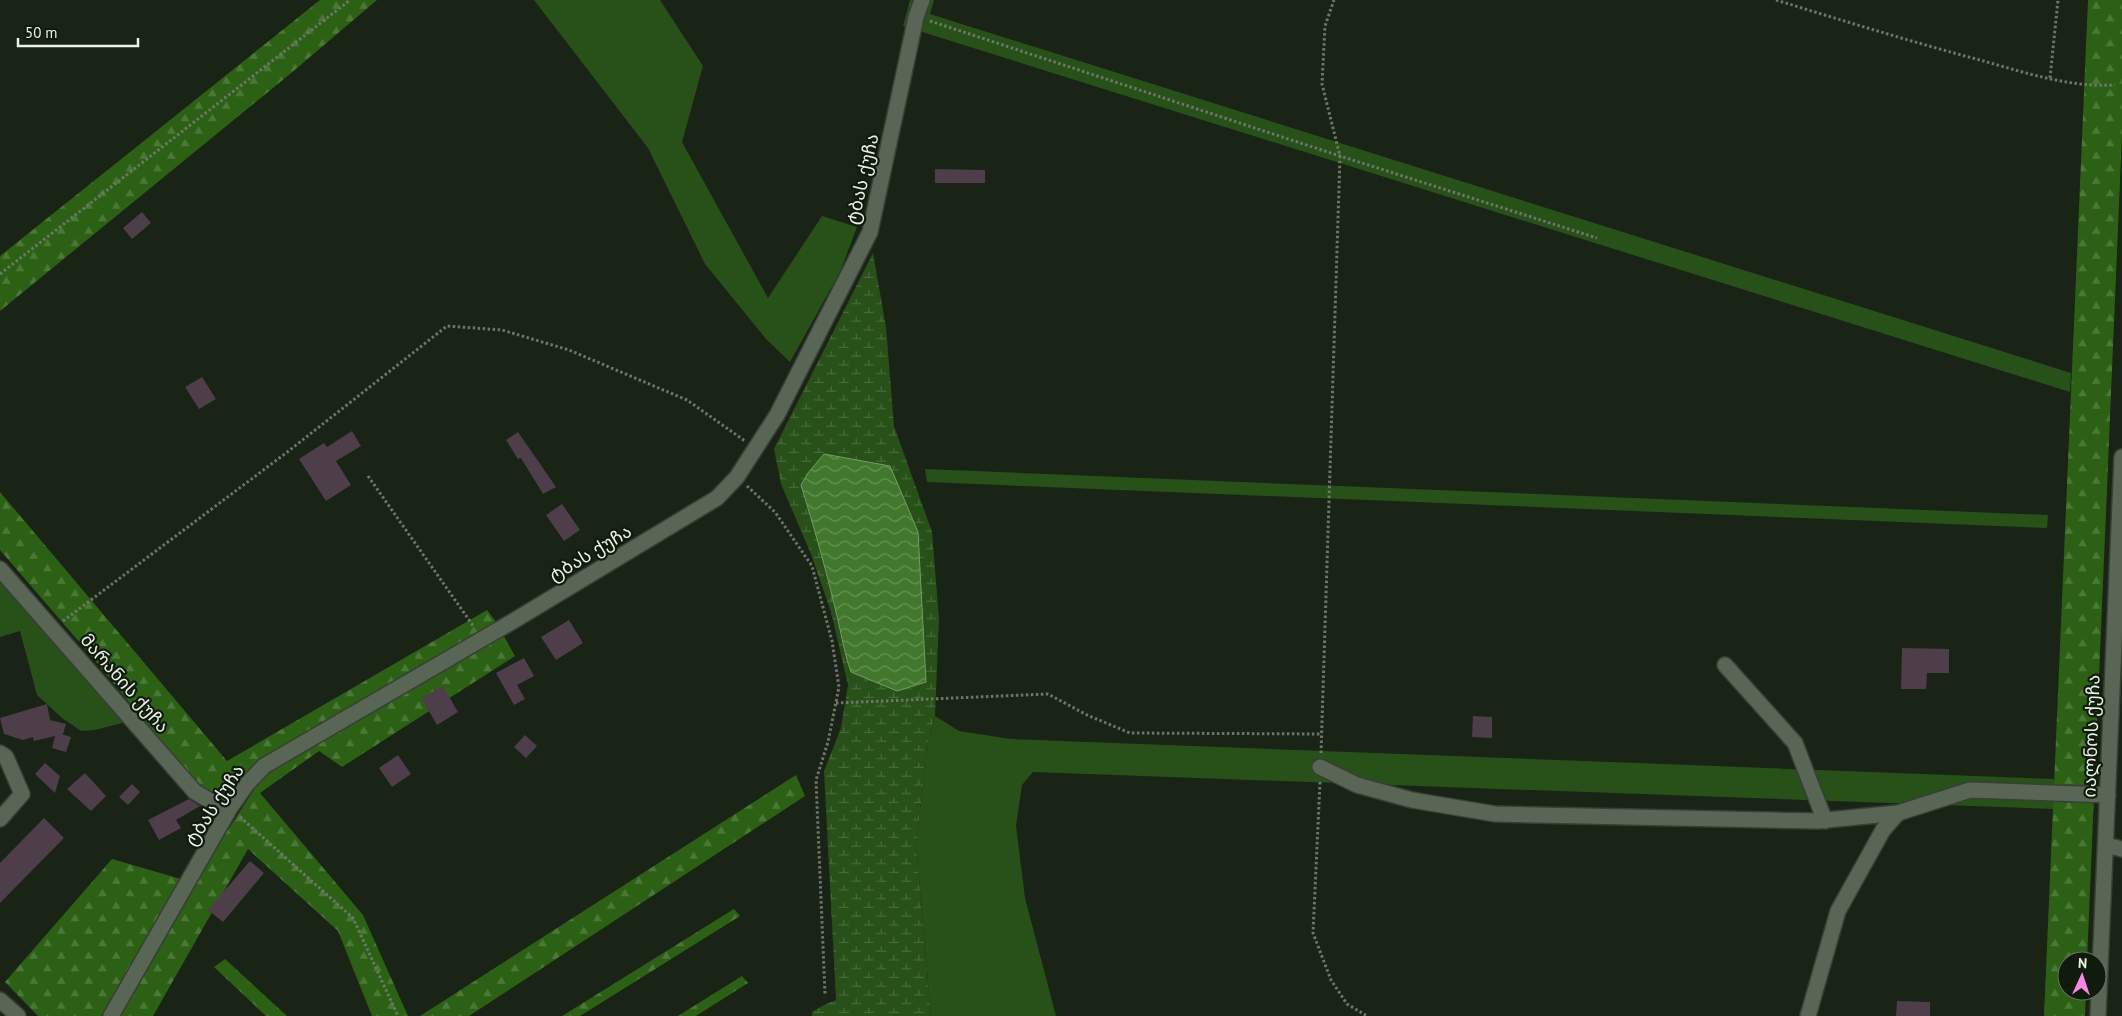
<svg xmlns="http://www.w3.org/2000/svg" width="2122" height="1016" font-family="'PT Sans','Noto Sans Georgian',sans-serif">
<style>
.grass{fill:#285019}
.forest{fill:url(#forest-firs)}
.wetland{fill:url(#wetland-marsh);fill-rule:evenodd}
.water{fill:url(#water-waves);stroke:#759d66}
.building{fill:#4e3e4a}
.lines{fill:none;stroke-linecap:round;stroke-linejoin:round}
.minor-casing{stroke:#373f36;stroke-width:18}
.path{stroke:#6d766b;stroke-width:3;stroke-dasharray:2.5 2.5;stroke-linecap:butt}
.minor{stroke:#596555;stroke-width:15}
.labels{text-anchor:middle;dominant-baseline:central;stroke-width:4.5;stroke-linejoin:round;paint-order:stroke}
.street-label{font-size:18px;fill:#ebf2e9;stroke:#101a0d}
</style>
<defs>
<pattern id="forest-firs" width="22" height="20" patternUnits="userSpaceOnUse" patternTransform="scale(1.25)"><rect width="22" height="20" fill="#2c6115"/><path d="M5 1l3.5 6h-7zM16 11l3.5 6h-7z" fill="#4b7837"/></pattern>
<pattern id="wetland-marsh" width="20" height="14" patternUnits="userSpaceOnUse" patternTransform="scale(1.25)"><rect width="20" height="14" fill="#285019"/><path d="M1 5h8M5 5V1M11 12h8M15 12V8" fill="none" stroke="#476a3a"/></pattern>
<pattern id="water-waves" width="16" height="10" patternUnits="userSpaceOnUse" patternTransform="scale(1.25)"><rect width="16" height="10" fill="#42782e"/><path d="M0 5q4-4 8 0t8 0" fill="none" stroke="#679256"/></pattern>
</defs>
<rect width="100%" height="100%" fill="#192316"/>
<path class="grass" d="M534,0H660L703,66L682,142L768,298L822,216L857,227L840,272L790,362L766,339L705,264L648,148Z
M910,0H934L930,14L2071,373L2070,392L903,26Z
M925,469L2048,515L2047,528L927,482Z
M0,576L130,721L95,730L81,731L62,718L37,695L20,631L0,637Z
M935,716L959,731L1011,739L2054,779L2053,809L1033,772L1022,785L1016,826L1025,898L1056,1016H931L916,845L928,744Z"/>
<path class="forest" d="M320,0H377L290,74L0,311V256Z
M2088,0H2122V133L2087,961H2067V991H2086L2085,1016H2044Z
M0,492L227,761L487,610L496,622L515,656L342,767L319,751L260,793L363,915L408,1016H372L338,931L248,849L153,1016H121L224,836L255,788L241,775L226,796L204,792L188,774L87,651L0,550Z
M796,775L805,796L469,1016H420Z
M112,859L181,879L101,1016H38L5,982Z
M734,909L740,916L580,1016H562Z
M225,959L287,1016H266L214,967Z
M742,976L748,983L696,1016H678Z"/>
<path class="wetland" d="M873,253L886,327L894,426L932,532L939,619L935,716L928,744L916,845L931,1016H812V1012L824,1005L836,1000L824,771L841,728L848,685L831,612L811,554L781,484L774,449ZM824,454L889,466L918,532L925,682L844,650C833,594 818,540 801,485Z"/>
<path class="water" d="M824,454L890,466L918,532L926,682L897,691L851,672C844,652 841,632 836,612C826,569 814,527 801,485L808,473Z"/>
<path class="building" d="M935,169L985,170V183H935Z
M142,212L151,223L132,239L123,228Z
M202,377L216,399L199,409L185,387Z
M352,431L361,446L336,461L351,485L326,501L299,459L324,443L327,447Z
M518,432L556,487L543,494L521,458L518,459L506,440Z
M562,504L580,530L564,541L546,515Z
M569,620L583,643L556,660L541,637Z
M1902,648L1949,649V673H1927L1926,689H1901Z
M524,658L534,676L517,685L525,699L514,705L496,673Z
M443,686L458,712L437,725L421,698Z
M47,704L50,720L66,724L63,734H61L71,737L66,752L52,748L55,736L34,741L33,737L23,740L4,734L0,718Z
M1473,716L1492,717V738L1472,737Z
M525,735L537,746L526,758L514,747Z
M398,755L411,774L392,787L379,768Z
M45,763L60,776L55,793L35,774Z
M85,773L106,796L91,811L67,789Z
M132,784L140,792L128,805L119,797Z
M189,799L200,806L176,820L181,828L159,840L148,820Z
M44,818L64,838L0,903V863Z
M250,861L264,873L223,922L208,910Z
M1897,1001L1930,1002V1016H1896Z"/>
<g class="lines">
<g class="minor-casing">
<path id="minor" d="M0,569L195,792L214,803L230,808
M1725,665L1795,743L1825,821
M0,753L6,757L22,794L0,819
M1320,767L1357,785L1412,800L1495,814L1817,821L1898,813L1970,790L2108,795
M2106,845L2122,849
M0,1000L18,1016
M111,1016L230,808L247,784L264,766L515,620L717,498L737,477L777,415L870,232L916,17L922,0
M1808,1016L1838,911L1883,830L1898,813
M2098,1016L2122,457"/>
</g>
<path class="path" d="M1776,0C1844,21 1912,42 1980,60C2023,72 2070,88 2115,85
M930,21L1340,156L1597,238
M2050,78L2058,0
M0,274L350,0
M368,476L474,627
M747,486L775,512L812,566L832,641L839,687L828,742L816,780L825,994
M63,621L286,453L447,326L502,330L569,350L687,400L745,441
M836,703L1048,694L1087,715L1130,733L1322,734
M1321,753L1340,156L1322,84L1325,26L1334,0
M1320,782L1313,933L1331,980L1347,1004L1367,1016
M240,817L353,918L398,1016"/>
<use href="#minor" class="minor"/>
</g>
<g class="labels">
<g class="street-label">
<text transform="translate(862 179) rotate(-77)">ტბას ქუჩა</text>
<text transform="translate(590 553) rotate(-31)">ტბას ქუჩა</text>
<text transform="translate(125 683) rotate(49)">მარანის ქუჩა</text>
<text transform="translate(2091 736) rotate(-88)">იალნოს ქუჩა</text>
<text transform="translate(214 805) rotate(-57)">ტბას ქუჩა</text>
</g>
</g>
<g transform="translate(2082 976) rotate(3)"><circle r="24" fill="#101a0d" stroke="#687065"/>
<path d="M0-4L9 19L0 12L-9 19Z" fill="#fb87e5"/>
<text y="-8" font-size="14" font-weight="bold" text-anchor="middle" fill="#ebf2e9">N</text>
</g>
<path d="M18 38v8h120v-8" fill="none" stroke="#ebf2e9" stroke-width="2.5"/>
<text x="25" y="38" font-size="15" fill="#ebf2e9" stroke="#101a0d" stroke-width="4" paint-order="stroke">50 m</text>
</svg>
